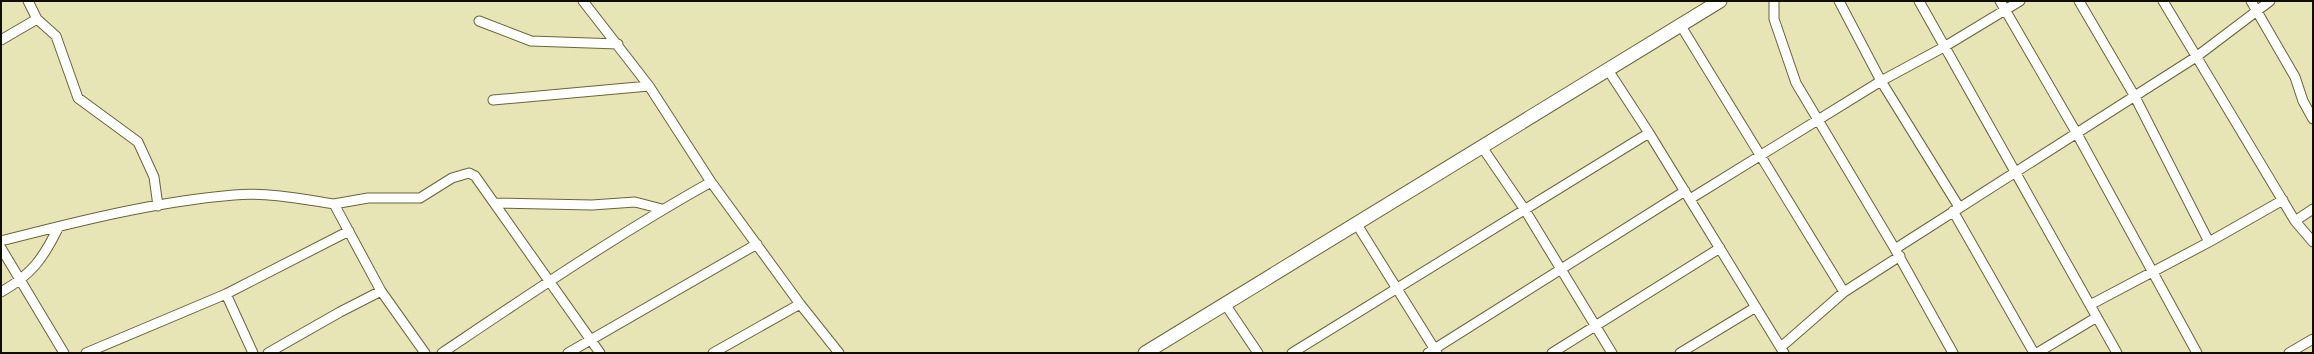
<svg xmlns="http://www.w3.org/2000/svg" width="2314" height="354" font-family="'Archivo Narrow',sans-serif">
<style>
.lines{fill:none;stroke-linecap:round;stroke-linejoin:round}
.street-casing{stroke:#68653c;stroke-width:11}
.secondary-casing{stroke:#68653c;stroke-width:15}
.street{stroke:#fff;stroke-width:9}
.secondary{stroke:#fff;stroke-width:13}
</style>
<rect width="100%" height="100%" fill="#e7e4b6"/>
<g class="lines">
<g class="street-casing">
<path id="street" d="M28,1L37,19L56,36L78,98L138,142L154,177L158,206
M583,1L649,86L711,182L800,304L839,353
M1774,1V19L1796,83L1895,249L1953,353
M1839,1L1881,81L1959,207
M1919,1L2117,353
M2000,1L2076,132L2197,353
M2079,1L2134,95L2209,242L2090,305
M2163,1L2295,221L2313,242
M2251,1L2295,77L2303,101L2313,119
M479,21L531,41L618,44
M1681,26L1844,292
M1,40L37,19
M1608,70L1649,133L1784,353
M493,100L649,86
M1482,147L1525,210L1612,353
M1690,199L1881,81L1944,47L2020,1
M495,203L592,205L635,202L662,209
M334,204L368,198H420L452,178L469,173L475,176L600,353
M1953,211L2034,353
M2295,221L2313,209
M1356,223L1437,353
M1,241C75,222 158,201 234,195C267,192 302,199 334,204L381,291L425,353
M2209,242L2283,200
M1,248L64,353
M1895,249L2196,57L2270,1
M1,292C31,275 43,259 58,228
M226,294L253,353
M1225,304L1258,353
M1781,347L1844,292L1900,256
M86,353L226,294L349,231
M268,353L340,312L381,291
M442,353C530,294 618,234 711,182
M568,353L757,244
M713,353L800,304
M1292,353L1649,133
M1428,353L1685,191
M1552,353L1720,248
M1680,353L1756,307
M2037,353L2097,317
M2289,353L2313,339"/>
</g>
<g class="secondary-casing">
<path id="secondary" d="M1145,353L1720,1"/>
</g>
<use href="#street" class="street"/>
<use href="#secondary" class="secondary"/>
</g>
<rect width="2314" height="354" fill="none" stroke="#100e01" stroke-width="4"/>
</svg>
